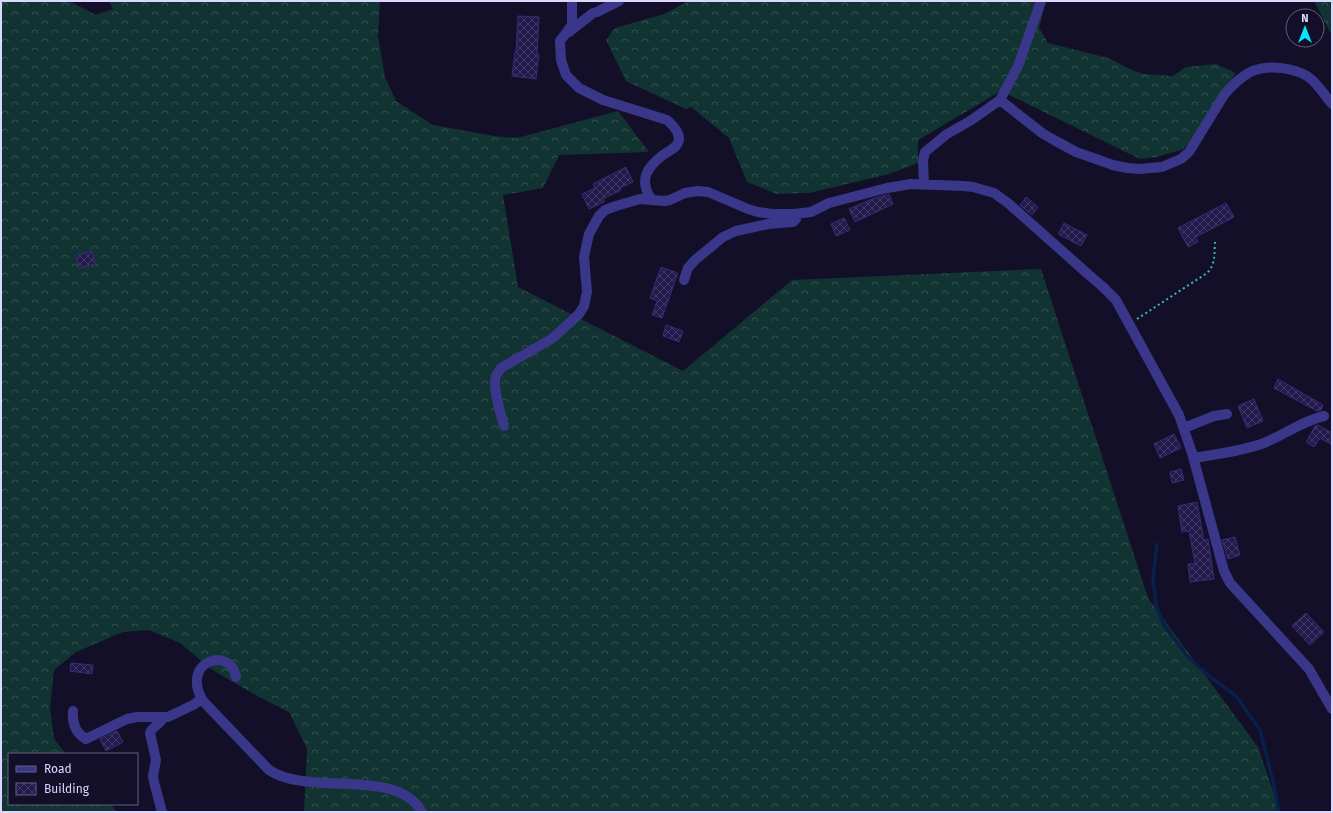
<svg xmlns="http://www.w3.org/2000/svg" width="1333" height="813" font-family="'Fira Sans',sans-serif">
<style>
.forest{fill:url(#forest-crowns)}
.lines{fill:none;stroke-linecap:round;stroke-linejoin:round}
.stream{stroke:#08204a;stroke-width:3.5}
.building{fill:url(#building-cross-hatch);stroke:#392a79}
.path{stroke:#29c1b7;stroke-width:2;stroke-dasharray:2 3;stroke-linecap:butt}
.minor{stroke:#3a378b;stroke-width:10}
</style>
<defs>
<pattern id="forest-crowns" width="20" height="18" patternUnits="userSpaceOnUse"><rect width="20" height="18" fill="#113432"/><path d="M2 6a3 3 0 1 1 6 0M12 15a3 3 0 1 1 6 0" fill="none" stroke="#335151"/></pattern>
<pattern id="building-cross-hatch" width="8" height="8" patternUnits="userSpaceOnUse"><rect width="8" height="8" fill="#231a4b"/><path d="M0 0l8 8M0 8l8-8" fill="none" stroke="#423b66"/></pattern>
</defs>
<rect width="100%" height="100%" fill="#130f29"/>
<path class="forest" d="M1,1H69L96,15L113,9L109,1H380L378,36L385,77L396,101L433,125L494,136L517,138L618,111L649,152L559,155L543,188L503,195L518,287L683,371L792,280L1041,269L1148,598L1258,747L1280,812H304L307,749L289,712L259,697L211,669L180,643L149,630L123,632L76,652L54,670L50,707L54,739L66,754H9V804H110L117,812H1Z
M689,1H1046L1039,28L1048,43L1108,58L1134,71L1144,74L1173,76L1186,67L1216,64L1236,73L1193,140L1181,150L1156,157L1140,159L1001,91L918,140V163L889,174L809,193L777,194L747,182L729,138L691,107L686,109L626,81L606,40L615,28L664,14Z
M1314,1H1332V36Z"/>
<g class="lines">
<path class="stream" d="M1157,544L1153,578L1156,605L1164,625L1187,656L1210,677L1236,696L1260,730L1273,781L1279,812"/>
</g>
<path class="building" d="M518,16L539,17L537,54H539L536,79L512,76L515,52H516Z
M626,167L633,182L620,188L621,190L603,199L604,202L589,209L582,194L595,188L593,184Z
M889,194L893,204L855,222L849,209L872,199Z
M1026,197L1038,207L1032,215L1020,205Z
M1226,203L1234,217L1196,237L1198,242L1188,247L1178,228Z
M844,218L850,230L836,236L831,224Z
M1064,223L1087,235L1081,246L1058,234Z
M92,251L95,264L79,268L76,255Z
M661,267L678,273L662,318L652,315L657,301L650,298Z
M666,325L683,331L679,342L663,336Z
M1278,379L1323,405L1321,410L1317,411L1274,388Z
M1254,399L1263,421L1247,428L1238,406Z
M1318,425L1332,433V445L1320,438L1314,447L1306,442L1315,426Z
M1174,434L1181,448L1160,458L1154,444Z
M1181,469L1184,480L1172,483L1170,472Z
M1197,502L1204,540L1208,539L1214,579L1190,582L1188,564L1195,563L1189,531L1182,532L1178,506Z
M1235,537L1240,555L1228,559L1222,540Z
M1306,613L1324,632L1310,645L1292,626Z
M71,663L93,665L92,674L70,671Z
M117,731L123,742L106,751L100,739Z"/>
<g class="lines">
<path class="path" d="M1137,319L1207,273C1216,264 1214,254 1215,242"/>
<path class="minor" d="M572,1V25L560,41L561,60L566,75L579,88L603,100L667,120C674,126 684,136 676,146C673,149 667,152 663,155C646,168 639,180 651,199
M569,32L593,13L597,12L619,1
M1000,100L1042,133L1054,140L1076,152L1113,165L1127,168L1139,169L1162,167L1181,159L1189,152L1224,95C1231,86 1244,74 1255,70C1271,65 1293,68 1307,76C1317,82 1324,95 1332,104
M924,184L923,160L925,152L947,134L970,121L1000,100L1018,66L1041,1
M684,280L688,268L695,260L723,237L736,231L768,224L793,222L796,219L798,214
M504,426C501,415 492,386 496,376C497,373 500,370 501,368L553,338L579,314L584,306L587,292L584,257L589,234L599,216L605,210L616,206L640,199L664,201L670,200L685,193L698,191L708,192L748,209L758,212L772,214H794L811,212L829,203L887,188L911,184L964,186L973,187L994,193L1008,203L1089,275L1103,287L1116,300L1179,415L1192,453L1224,571L1230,583L1309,669L1332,709
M1184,428L1214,416L1227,414
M1194,458C1215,454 1244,451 1264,443C1284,435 1302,421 1324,416
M236,677C232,646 179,660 203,701L269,770C309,797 396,766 422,812
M73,711C72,723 75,733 86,739L127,719L137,717H168L193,705L202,699
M162,812L154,782L153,776L156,760L150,733C152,726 161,725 163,717"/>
</g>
<rect width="1333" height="813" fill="none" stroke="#dbd7ff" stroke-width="4"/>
<rect x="8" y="753" width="130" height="52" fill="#130f29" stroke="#635f7f"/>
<rect x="16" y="766" width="20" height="6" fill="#3a378b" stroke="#635f7f"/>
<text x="44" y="773" font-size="12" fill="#dbd7ff">Road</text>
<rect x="16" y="783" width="20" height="12" fill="url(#building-cross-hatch)" stroke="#635f7f"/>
<text x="44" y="793" font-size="12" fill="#dbd7ff">Building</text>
<g transform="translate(1305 28)"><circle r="19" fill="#130f29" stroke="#635f7f"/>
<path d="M0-3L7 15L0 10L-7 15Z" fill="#03e8ff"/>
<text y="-6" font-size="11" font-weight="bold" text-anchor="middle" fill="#dbd7ff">N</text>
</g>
</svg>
